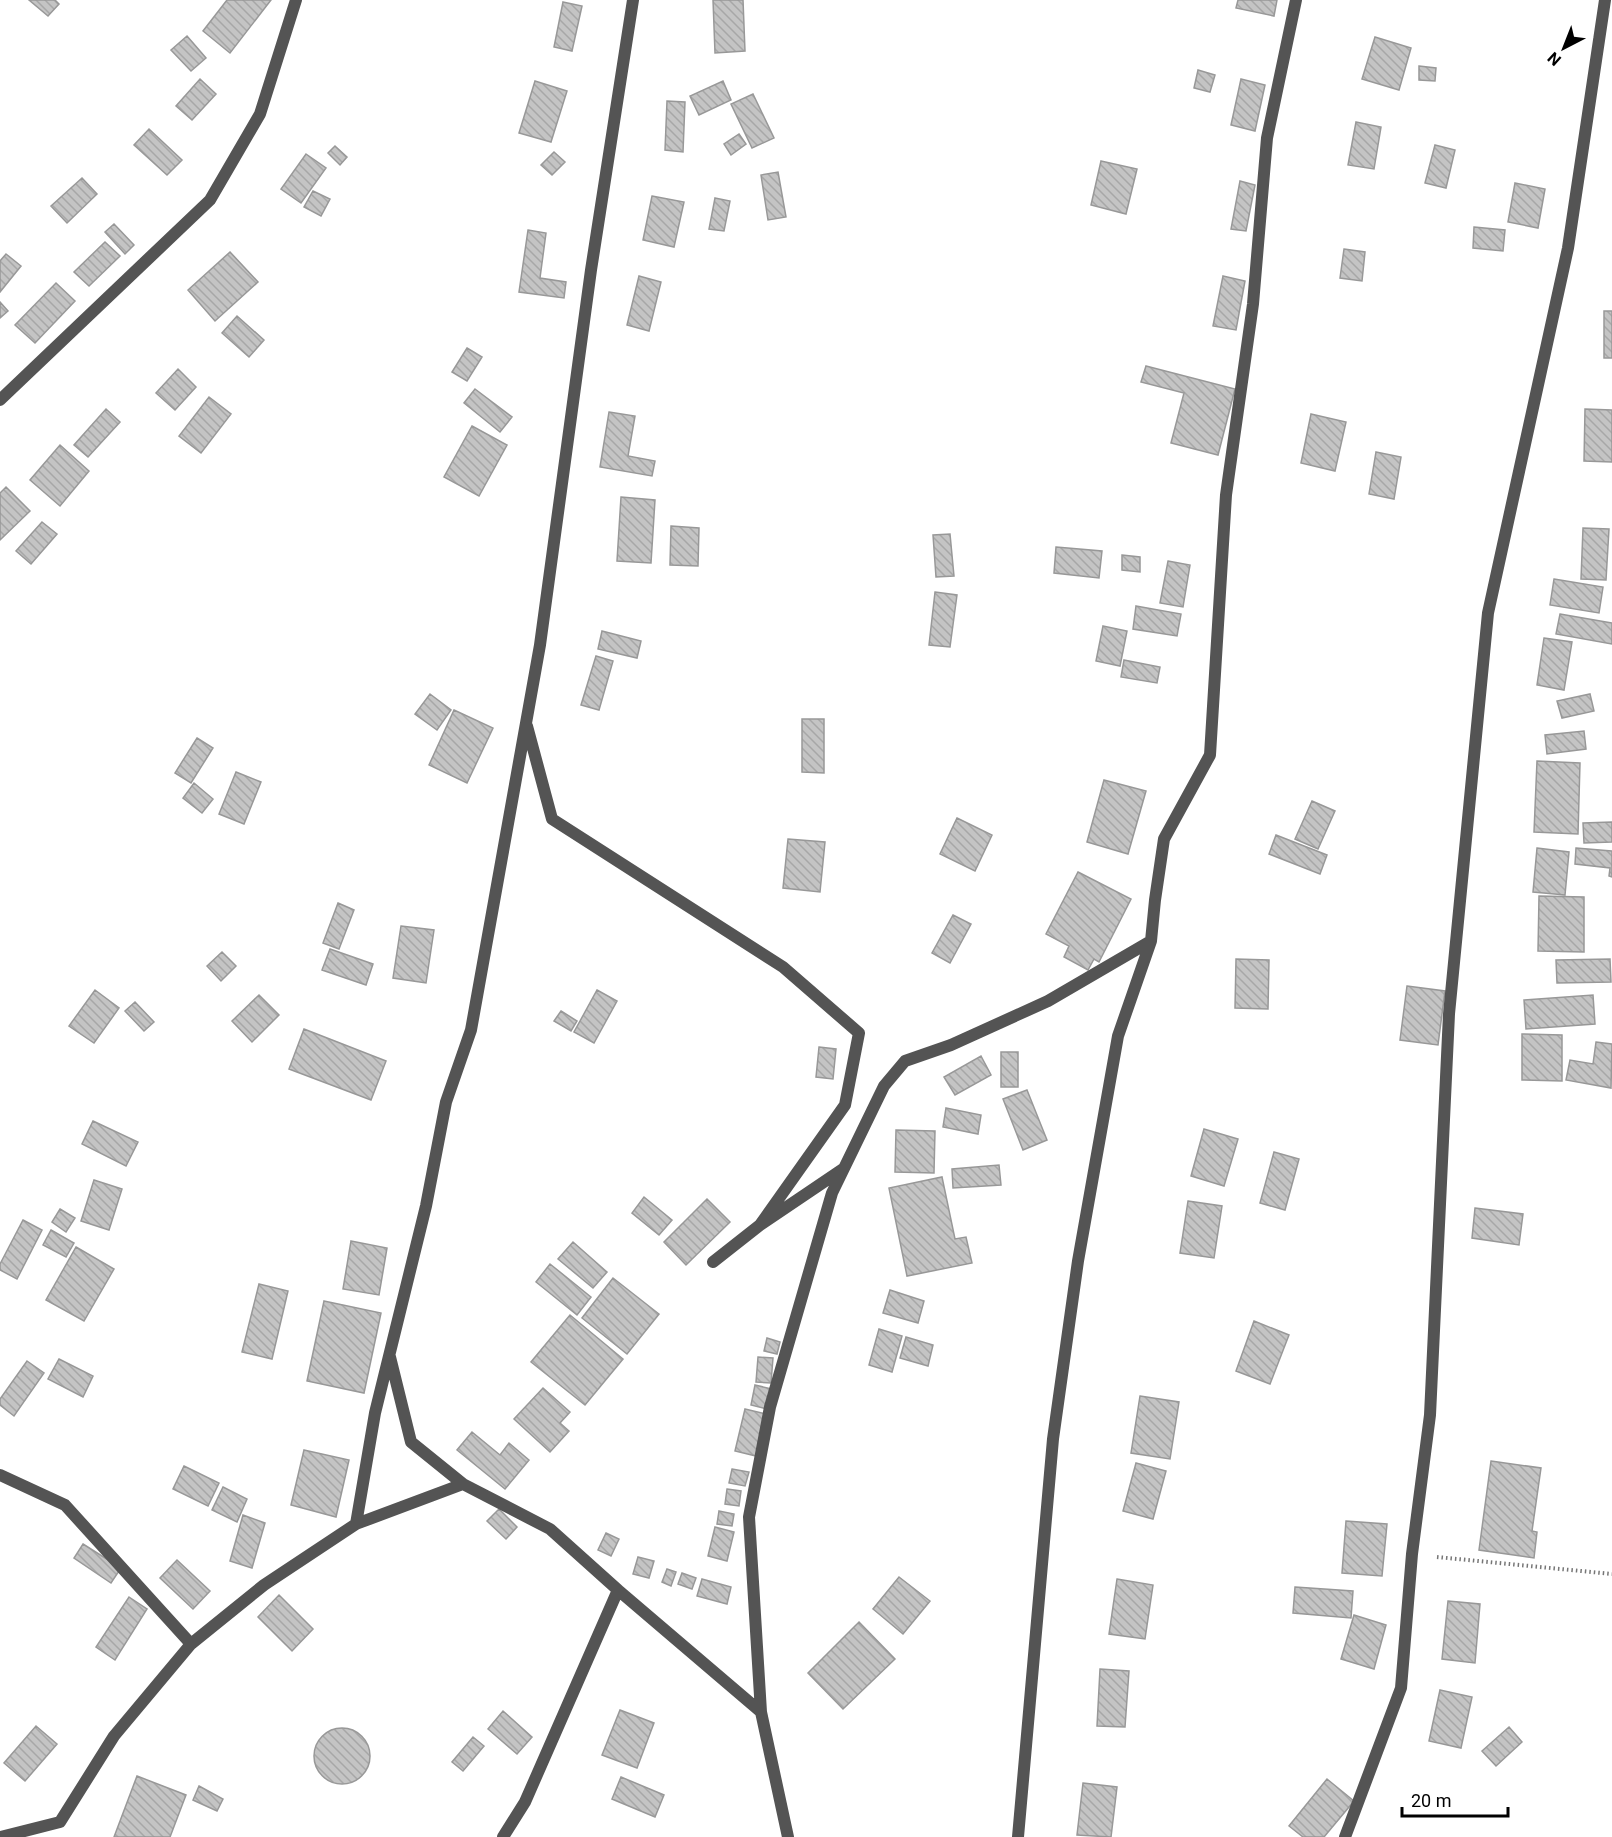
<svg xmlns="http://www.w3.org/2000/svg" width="1612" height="1837" font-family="Roboto,sans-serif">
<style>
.building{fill:url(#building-back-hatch);stroke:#989898;stroke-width:1.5}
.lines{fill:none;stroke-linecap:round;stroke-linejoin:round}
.path{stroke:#767676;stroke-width:4;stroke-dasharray:1.5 3;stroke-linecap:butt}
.minor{stroke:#545454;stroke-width:12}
</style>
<defs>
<pattern id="building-back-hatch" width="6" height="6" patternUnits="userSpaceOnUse" patternTransform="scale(1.5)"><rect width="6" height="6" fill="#c4c4c4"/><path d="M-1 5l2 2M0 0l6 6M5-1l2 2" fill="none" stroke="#a7a7a7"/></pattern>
</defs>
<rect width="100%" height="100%" fill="#fff"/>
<path class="building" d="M29,0H55L59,4L48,16Z
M227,0H271L230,53L203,31Z
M713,0H743L745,51L715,53Z
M1238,0H1277L1274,16L1236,8Z
M563,2L582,6L572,51L554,47Z
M187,36L206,58L191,71L171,50Z
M1375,37L1411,48L1399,90L1362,79Z
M1419,66L1436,68L1435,81L1419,80Z
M1198,70L1215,75L1210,92L1194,88Z
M200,79L216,94L192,120L176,106Z
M1241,79L1265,85L1255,131L1231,125Z
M535,81L567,91L551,142L519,133Z
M723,81L731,100L699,115L690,96Z
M753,94L774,138L752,148L731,104Z
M667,101L685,102L683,152L665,150Z
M1356,122L1381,127L1374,169L1348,165Z
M149,129L182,160L167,175L134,145Z
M739,134L746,144L731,155L724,144Z
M1435,145L1455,150L1446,188L1425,183Z
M335,146L347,157L340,165L328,153Z
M554,152L565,162L552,175L541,165Z
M306,154L326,168L301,203L281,189Z
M1101,161L1137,169L1126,214L1091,205Z
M778,172L786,217L768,220L761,175Z
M82,178L97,194L67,223L51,206Z
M1240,181L1255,185L1246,231L1231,229Z
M1515,183L1545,189L1538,228L1508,222Z
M313,191L330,199L321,216L304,207Z
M652,196L684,202L674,247L643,240Z
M715,198L730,201L724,231L709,229Z
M114,224L134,245L125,254L105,232Z
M1474,227L1505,230L1503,251L1473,248Z
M528,230L546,233L540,278L566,282L564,298L519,292Z
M105,242L120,256L89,286L74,272Z
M1344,249L1365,252L1362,281L1340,278Z
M230,252L258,282L215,321L188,290Z
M6,254L21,266L0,292V261Z
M639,276L661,282L649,331L627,325Z
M1223,276L1245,281L1236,330L1213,326Z
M56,283L75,301L35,343L15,325Z
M0,302L8,311L0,318Z
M1604,311H1612V358H1604Z
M237,316L264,340L249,357L222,333Z
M467,348L482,357L467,381L452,372Z
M1146,366L1235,389L1218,455L1171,443L1184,393L1141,382Z
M178,369L196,387L175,410L156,393Z
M475,389L512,417L500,432L464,403Z
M209,397L231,414L201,453L179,436Z
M106,409L120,422L88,457L74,445Z
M1585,409L1612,410V462L1584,461Z
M609,412L635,416L628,456L655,461L652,476L600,467Z
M1311,414L1346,422L1335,471L1301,463Z
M472,426L507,445L479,496L444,477Z
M60,445L89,471L60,506L30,480Z
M1376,452L1401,457L1394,499L1369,494Z
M6,487L30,511L0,540V493Z
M621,497L655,500L651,563L617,561Z
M42,522L57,534L31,564L16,551Z
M671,526L699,528L698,566L670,565Z
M1583,528L1609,529L1606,580L1581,579Z
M950,534L954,576L936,577L933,535Z
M1056,547L1102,551L1099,578L1054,573Z
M1122,555L1140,557V572L1122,570Z
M1168,561L1190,565L1183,607L1160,603Z
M1554,579L1603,587L1599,613L1550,605Z
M935,592L957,595L950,647L929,645Z
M1136,606L1181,614L1177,636L1133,629Z
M1560,614L1612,623V644L1556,634Z
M1103,626L1127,631L1120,666L1096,661Z
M602,631L641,641L637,658L598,649Z
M1544,638L1572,642L1564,690L1537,685Z
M596,656L613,661L599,710L581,705Z
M1124,660L1160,667L1157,683L1121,677Z
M430,694L451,710L437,730L415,714Z
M1590,694L1594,711L1562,718L1557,701Z
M454,710L493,728L467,783L429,765Z
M802,719H824V773L802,772Z
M1584,731L1586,749L1547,754L1545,735Z
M197,738L213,748L191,783L175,773Z
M1537,761L1580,763L1578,834L1534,832Z
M236,772L261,782L244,824L219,814Z
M1104,780L1146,791L1128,854L1087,842Z
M194,783L213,799L202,813L183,798Z
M1312,801L1335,811L1318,849L1295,839Z
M957,818L992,835L975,871L940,854Z
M1612,822V842L1584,843L1583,823Z
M1276,835L1327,855L1320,874L1269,854Z
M788,839L825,842L820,892L783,888Z
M1537,848L1569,852L1565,895L1533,892Z
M1576,848L1612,851V877L1609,876L1610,868L1575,864Z
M1078,872L1131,899L1099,962L1094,959L1088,970L1064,957L1069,946L1046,934Z
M1539,896L1584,897V952L1538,951Z
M338,903L354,910L339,949L323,943Z
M953,915L971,924L950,963L932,953Z
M401,926L434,930L426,983L393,978Z
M330,949L373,964L366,985L322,970Z
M222,952L236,966L221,981L207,966Z
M1236,959L1269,960L1268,1009L1235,1008Z
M1610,959L1611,982L1557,983L1556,960Z
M1407,986L1445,991L1438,1045L1400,1040Z
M95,990L119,1008L94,1043L69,1026Z
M597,990L617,1001L594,1043L574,1032Z
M259,995L279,1015L252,1042L232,1021Z
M1593,995L1595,1024L1526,1029L1524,1000Z
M135,1002L154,1022L144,1031L125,1011Z
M561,1011L577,1021L571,1031L554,1021Z
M304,1029L386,1061L371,1100L289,1069Z
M1522,1034L1562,1035V1081L1522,1080Z
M1596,1042L1612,1044L1611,1088L1566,1080L1570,1060L1593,1064Z
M819,1047L836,1049L833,1079L816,1077Z
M1001,1052H1018V1087H1001Z
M981,1056L991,1075L955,1095L944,1077Z
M1027,1090L1047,1140L1023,1150L1003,1099Z
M946,1108L981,1115L978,1134L943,1127Z
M93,1121L138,1142L126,1166L82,1144Z
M1204,1129L1238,1139L1224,1186L1191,1176Z
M896,1130L935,1131L934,1173L895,1172Z
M1274,1152L1299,1159L1285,1210L1260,1203Z
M999,1165L1001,1185L953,1188L952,1169Z
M942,1177L955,1239L966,1237L972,1263L907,1276L889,1188Z
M94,1180L122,1189L109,1230L81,1221Z
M644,1197L672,1220L659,1235L632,1213Z
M707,1199L730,1222L686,1265L664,1242Z
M1188,1201L1222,1206L1214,1258L1180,1253Z
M1475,1208L1523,1214L1519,1245L1472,1238Z
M60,1209L75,1218L66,1232L52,1222Z
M23,1220L42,1230L17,1279L0,1270V1264Z
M51,1230L74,1243L66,1257L43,1245Z
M351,1241L387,1248L379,1295L343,1289Z
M573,1242L607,1272L593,1288L558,1259Z
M76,1247L114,1269L84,1321L46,1300Z
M550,1264L591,1297L577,1315L536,1282Z
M613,1278L659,1314L627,1354L582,1318Z
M259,1284L288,1291L272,1359L242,1352Z
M890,1290L924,1301L918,1323L883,1313Z
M324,1301L381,1313L364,1393L307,1381Z
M570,1315L623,1359L585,1405L531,1362Z
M1254,1321L1289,1335L1270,1384L1236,1371Z
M879,1329L902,1336L892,1372L869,1365Z
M906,1337L933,1345L928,1366L900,1358Z
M767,1338L780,1342L777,1354L764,1351Z
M758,1357L773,1358L771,1383L756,1382Z
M59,1359L93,1376L83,1397L48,1379Z
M27,1361L44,1373L14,1416L0,1405V1399Z
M755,1385L772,1389L767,1409L751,1405Z
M543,1388L570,1412L560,1423L569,1431L550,1452L514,1419Z
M1140,1396L1179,1402L1170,1459L1131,1453Z
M745,1409L766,1414L756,1456L735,1451Z
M472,1432L500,1455L509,1443L529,1460L505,1489L457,1450Z
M304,1450L349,1460L336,1517L291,1505Z
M1491,1461L1541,1468L1532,1531L1537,1532L1534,1558L1479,1550Z
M1136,1463L1166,1471L1153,1519L1123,1511Z
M184,1466L219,1483L208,1506L173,1489Z
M732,1469L749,1472L745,1486L729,1483Z
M223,1487L247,1499L237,1522L212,1510Z
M727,1489L741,1491L739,1506L725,1504Z
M499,1509L517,1527L506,1539L487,1521Z
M719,1511L734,1514L732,1526L717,1524Z
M243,1515L265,1523L252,1568L230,1561Z
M1346,1521L1387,1524L1382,1576L1342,1573Z
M715,1527L734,1532L727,1561L708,1556Z
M606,1533L619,1539L611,1556L598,1550Z
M83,1544L121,1568L111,1583L74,1558Z
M638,1557L654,1561L649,1578L633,1574Z
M177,1560L210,1591L193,1609L160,1578Z
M667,1569L676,1572L671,1586L662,1582Z
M682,1573L696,1578L692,1589L678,1584Z
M899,1577L930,1601L903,1634L873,1609Z
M702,1579L731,1587L727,1604L697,1596Z
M1117,1579L1153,1585L1145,1639L1109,1634Z
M1295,1587L1353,1591L1351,1618L1293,1613Z
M279,1595L313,1629L292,1651L258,1617Z
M129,1597L147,1609L115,1660L96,1647Z
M1448,1601L1480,1604L1475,1663L1442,1659Z
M1354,1615L1386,1625L1374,1669L1341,1659Z
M859,1622L895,1659L843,1709L808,1673Z
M1100,1669L1129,1671L1125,1727L1097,1726Z
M1440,1690L1472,1697L1461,1748L1429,1741Z
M620,1710L654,1723L637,1768L602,1755Z
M503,1711L532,1737L517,1754L488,1729Z
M36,1726L57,1744L25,1781L4,1763Z
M1509,1727L1522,1742L1496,1766L1482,1751Z
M314 1756a28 28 0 1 1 56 0a28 28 0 1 1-56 0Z
M473,1737L484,1746L463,1771L452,1762Z
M137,1776L186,1795L170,1837H114Z
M621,1777L664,1795L655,1817L612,1799Z
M1327,1779L1354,1801L1324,1837H1303L1289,1826Z
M1083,1783L1117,1787L1111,1837L1077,1835Z
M199,1786L223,1799L217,1811L193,1800Z"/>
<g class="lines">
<path class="path" d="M1437,1557L1612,1574"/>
<path class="minor" d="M0,400L210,200L260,114L296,0
M527,726L552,819L783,967L859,1033L845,1105L760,1225
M713,1262L760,1225L843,1169
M390,1357L411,1442L463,1484
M0,1475L65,1505L191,1644
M356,1524L375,1413L426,1206L446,1102L471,1030L540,645L591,270L633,0
M761,1712L749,1517L770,1407L832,1193L884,1086L905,1061L951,1045L1048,1001L1151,941
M1,1837L60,1822L114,1736L191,1644L264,1585L356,1524L463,1484L550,1529L618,1590L761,1712L788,1837
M503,1837L525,1802L618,1590
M1018,1837L1053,1439L1078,1261L1118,1036L1151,941L1155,900L1164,839L1210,755L1226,495L1253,304L1267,138L1296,0
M1345,1837L1401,1688L1412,1554L1430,1415L1449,1014L1488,613L1568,248L1605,0"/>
</g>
<g transform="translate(1564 48) rotate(222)" stroke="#ffffff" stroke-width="4.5" paint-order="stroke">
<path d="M0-4.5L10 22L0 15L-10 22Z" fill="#000000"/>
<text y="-9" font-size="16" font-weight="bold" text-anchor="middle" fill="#000000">N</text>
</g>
<path d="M1402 1807v9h106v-9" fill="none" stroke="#000000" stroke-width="3"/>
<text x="1411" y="1807" font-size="18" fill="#000000" stroke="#ffffff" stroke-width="4.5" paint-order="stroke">20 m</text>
</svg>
